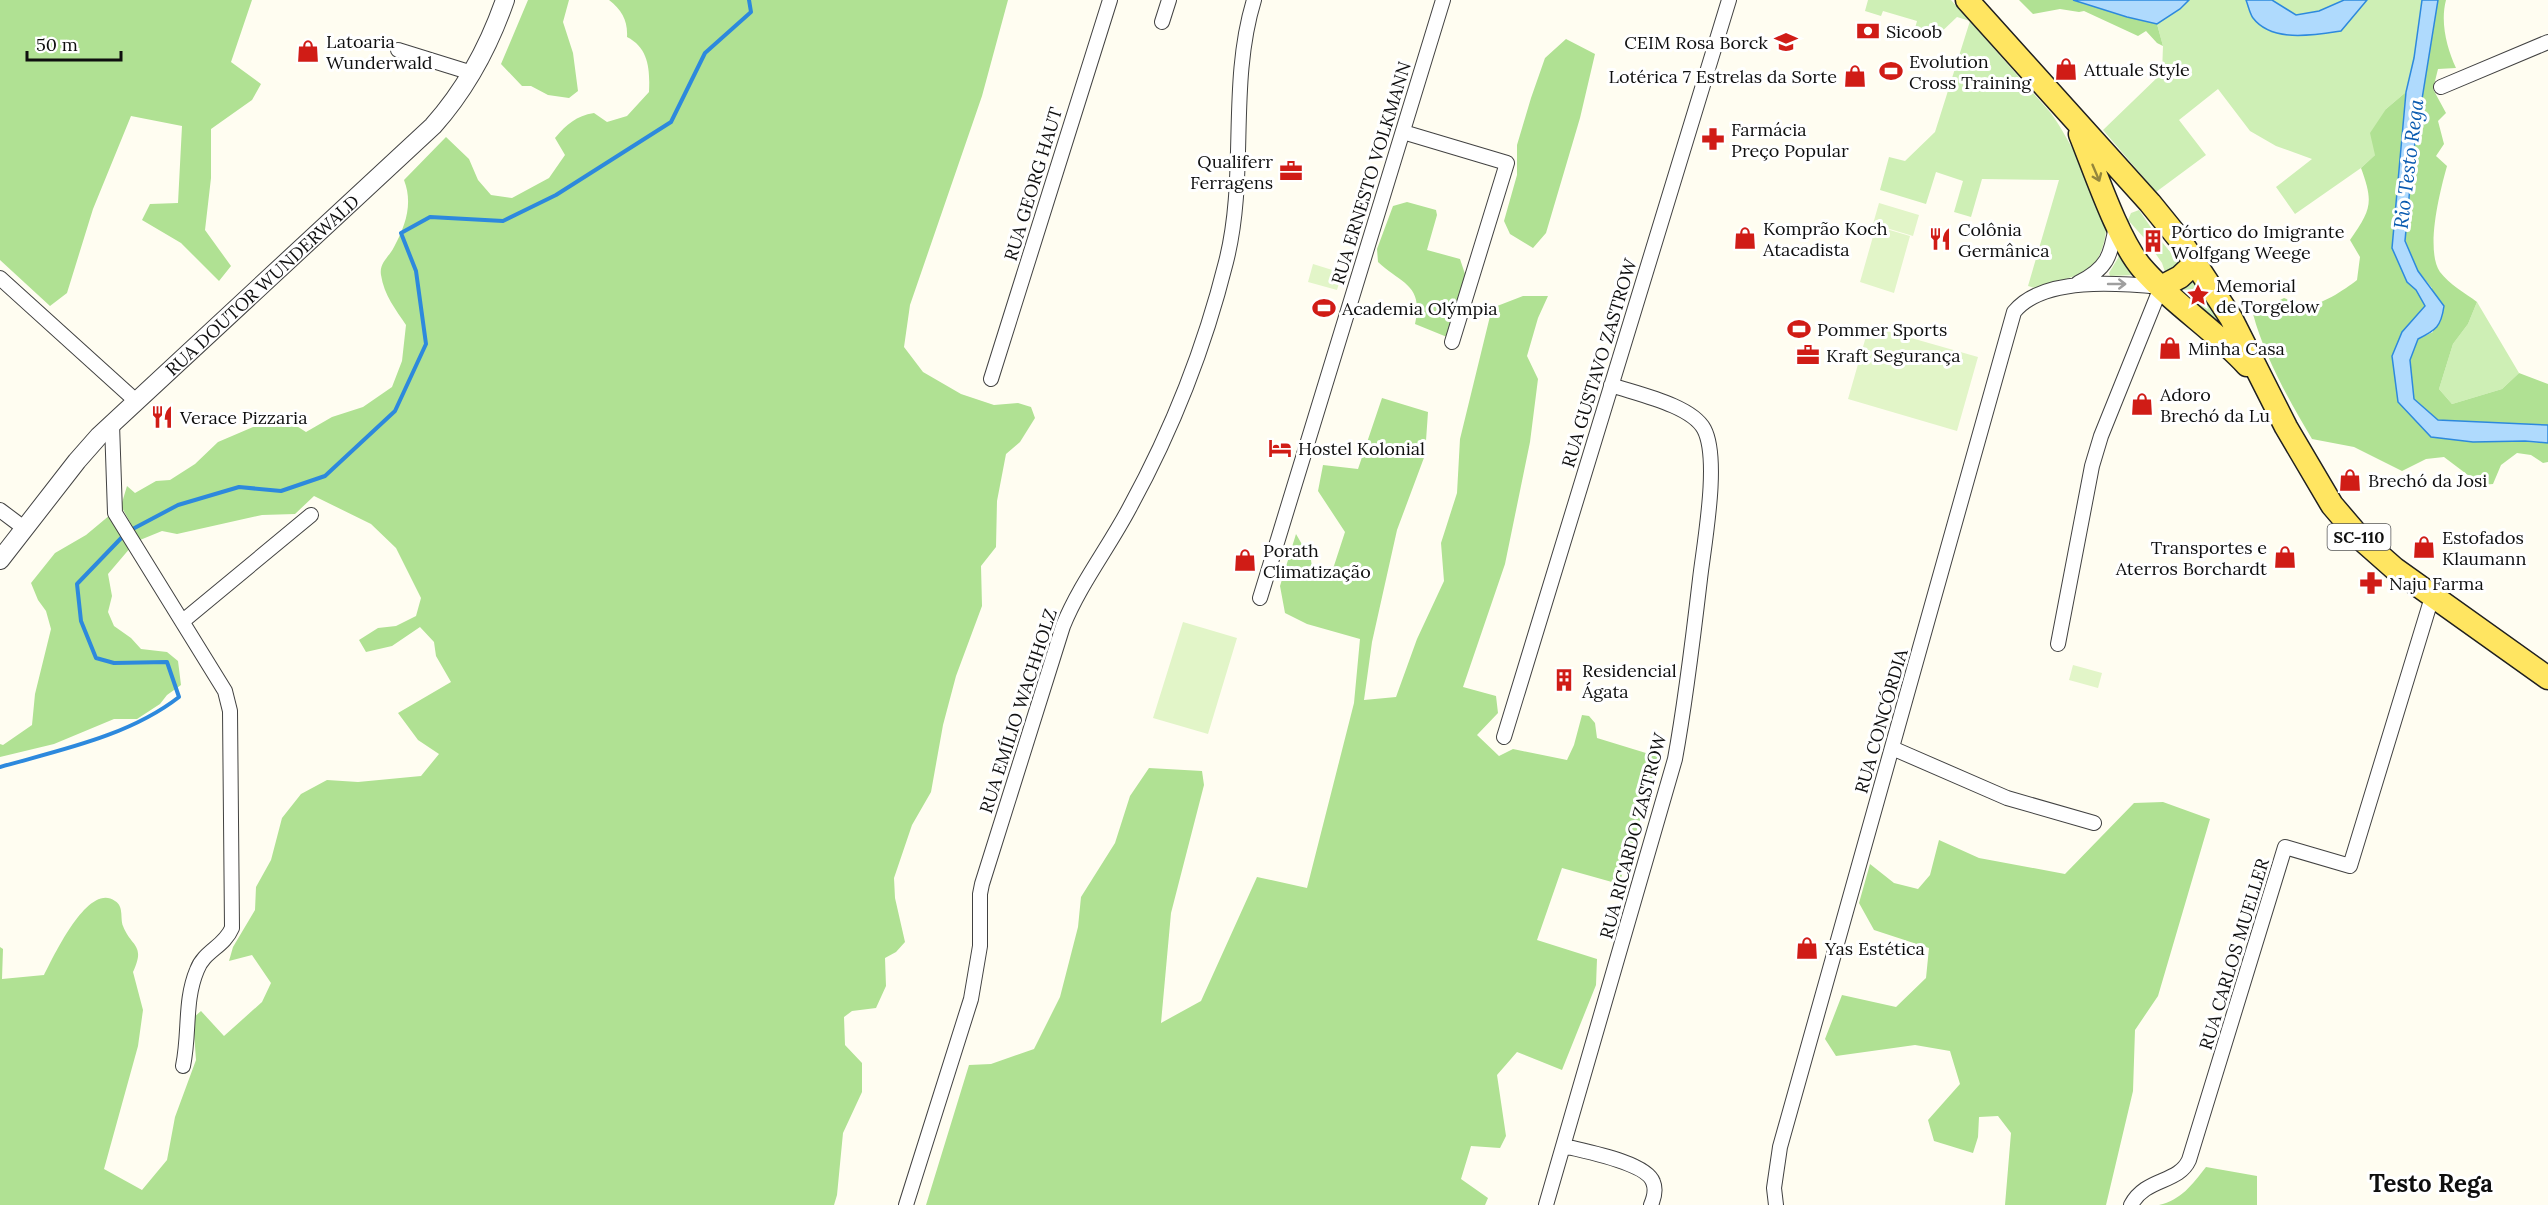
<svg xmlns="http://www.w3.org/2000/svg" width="2548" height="1205" font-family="Lora,serif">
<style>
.green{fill:#ceefb5}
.forest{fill:#b0e193}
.pitch{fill:#e2f5c8}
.water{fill:#afdafd;stroke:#2d89dd;stroke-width:1.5}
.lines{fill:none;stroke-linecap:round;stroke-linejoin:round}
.stream{stroke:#2d89dd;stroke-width:4}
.minor-casing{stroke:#424242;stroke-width:16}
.tertiary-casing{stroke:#424242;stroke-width:20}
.primary-casing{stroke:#202020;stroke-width:25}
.minor{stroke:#fff;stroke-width:14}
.tertiary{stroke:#fff;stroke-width:18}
.primary{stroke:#ffe561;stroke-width:22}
.oneway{stroke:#93853c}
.oneway2{stroke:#9f9f9f}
.labels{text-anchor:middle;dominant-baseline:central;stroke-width:6;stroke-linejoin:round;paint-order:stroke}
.shield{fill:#fff;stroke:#575757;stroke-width:1.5}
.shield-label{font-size:16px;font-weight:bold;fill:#0f0f0f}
.poi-label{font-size:18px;fill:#0f0f0f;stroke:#fff;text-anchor:start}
.street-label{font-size:18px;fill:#0f0f0f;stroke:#fff}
.water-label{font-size:20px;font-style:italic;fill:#095ab0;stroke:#fff}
.district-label{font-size:24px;font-weight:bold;fill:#0f0f0f;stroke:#fff}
</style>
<rect width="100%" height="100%" fill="#fffdf1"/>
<path class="green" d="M1868,0H1951L2050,112C2065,131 2104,205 2106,228C2106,241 2099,263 2088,270C2073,279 2051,282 2035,288L2028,286L2059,180L1982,179L1971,217L1954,212L1963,181L1936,172L1926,204L1880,190L1889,157L1905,161L1935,132L1970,21L1957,17L1935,38L1914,32L1917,21L1883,11L1881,16L1865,11Z
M2189,0H2246L2253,18L2341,31L2367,0H2422L2414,58L2406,92L2386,109L2375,155L2361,168L2295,214L2276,187L2312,159L2276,146L2250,131L2218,89L2179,120L2206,155L2156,192L2103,130L2162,73L2163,46L2157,24L2180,9Z
M2272,0H2344L2319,11L2296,16Z
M2139,210L2154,232L2145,239L2128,220L2131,213Z
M2162,242L2172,254L2180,259L2173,269L2165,272L2162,263L2153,250Z
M2120,250L2136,275L2110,276L2109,273L2118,258Z
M2196,273L2230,340L2177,289Z
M2477,302L2519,373L2502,389L2452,404L2439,389L2453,344L2468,324Z"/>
<path class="forest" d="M0,0H252L231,62L261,84L252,100L211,129V178L205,230L231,266L219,281L181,243L142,220L150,204L178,203L182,126L131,116L93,209L67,293L50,306L0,260Z
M528,0H569L563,22L573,53L578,91L569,98L548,95L531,86H522L501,64Z
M609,0H1008L982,96L910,305L904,347L923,372L961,394L994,405L1018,403L1031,407L1035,418L1020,442L1006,454L997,501L996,547L981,566L982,606L956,676L943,725L931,792L912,825L894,878L895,898L905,942L896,952L885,958L886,986L876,1008L852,1011L844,1017L845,1045L862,1063V1092L843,1133L837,1195L834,1205H0V947L3,949L2,979L44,975C53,958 88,881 115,901C124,906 120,918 123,926C131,947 146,944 133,972L143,1010L138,1046L104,1169L142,1190L167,1160L175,1117L196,1060L193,1018L201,1011L224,1036L262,1002L271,983L252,955L229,961L233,947L255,910L256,887L271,860L282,818L301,794L327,780L358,782L421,776L439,754L418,740L398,713L451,682L436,656L434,642L420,627L392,646L366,652L359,640L378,628L396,626L416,616L421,598L396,548L371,524L314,496L295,514L262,515L177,534L162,531L140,540L121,506L127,486L135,493L156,481L170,480L195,464L218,442L265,422L284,418L306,432L332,417L363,407L392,387L402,361L406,325C396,310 384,295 381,275C379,263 389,257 394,247C406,225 413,203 404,180L446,137L469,159L478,180L491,195L512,198L549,178L565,155L555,138C567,124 576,116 594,113L607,122L627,116L649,92C650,70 649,48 627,37C628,21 622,10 609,0Z
M2019,0H2073L2127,17L2157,24L2163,46L2157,43L2146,31L2138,36L2084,11L2079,12L2060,9L2033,14Z
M2438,0H2446C2440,23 2447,48 2456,68L2438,69L2433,89L2446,113L2438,121L2444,144L2436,156L2447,166C2440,191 2425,250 2440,272C2449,284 2465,293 2477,302L2468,324L2453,344L2439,389L2452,404L2502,389L2519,373L2548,384V425L2438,420L2414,399L2410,360L2418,339L2433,332L2432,288L2418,271L2405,241L2413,155Z
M1566,39L1595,54L1580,118L1546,233L1533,248L1510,234L1504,221L1517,175V145L1531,98L1545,58Z
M2406,92L2392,248L2407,282L2416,290L2425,306L2392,356L2431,437L2548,443V462L2543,463L2531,455L2517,453L2501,465L2493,484L2481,485L2444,457L2426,459L2402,471L2354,447L2312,439C2289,400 2265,358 2253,314L2284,298C2289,300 2297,305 2303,306C2319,307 2344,290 2357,280L2360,257L2350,240C2371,210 2374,203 2361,168L2375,155L2370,133L2386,109Z
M1407,202L1436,210L1437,215L1427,250L1460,259L1465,274L1447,337L1415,324C1424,284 1401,284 1378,262L1377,249L1393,206Z
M1523,296H1548L1538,318L1527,356L1538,379L1530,442L1505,564L1463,687L1496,696L1498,713L1477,735L1499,756L1513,749L1567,760L1574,745L1582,715L1589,716L1595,723L1597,738L1659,757C1646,800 1634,842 1619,884L1562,868L1537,940L1597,959L1596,985L1562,1070L1517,1052L1497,1075L1506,1136L1500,1148L1471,1146L1461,1179L1488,1198L1485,1205H926L969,1065L991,1064L1034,1049L1060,997L1078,927L1081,897L1115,843L1130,796L1149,768L1202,771L1204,785L1171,913L1161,1023L1201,1001L1257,877L1307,888L1354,703L1360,639L1307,624L1285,613L1280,586L1296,534L1311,560L1313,574L1321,578L1331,575L1345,532L1318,491L1323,465L1358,469L1382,398L1428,412L1425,455L1397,530L1372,642L1364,700L1396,697L1417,639L1444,581L1441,543L1457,493L1460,439L1492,308Z
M110,515L131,547L108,574L112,596L108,612L114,626L131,638L141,649L167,652L178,661L181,685L167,695L160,704L137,719H114L54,744L0,757V744L3,745L32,725L35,694L51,629L46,611L38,600L31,583L55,553L86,535Z
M2163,802L2210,819L2158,996L2135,1030L2133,1091L2106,1205H2005L2011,1133L1998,1116L1979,1117L1978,1137L1973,1153L1934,1141L1928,1120L1960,1084L1950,1051L1915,1045L1836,1056L1825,1039L1842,995L1896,1007L1926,978L1929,948L1874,930L1859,903L1870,864L1894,883L1918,889L1930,875L1939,840L1979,858L2065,874L2134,803Z
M2206,1167L2257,1176V1205H2159C2181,1200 2192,1185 2206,1167Z"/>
<path class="pitch" d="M1879,203L1919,215L1913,236L1873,224Z
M1876,226L1910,236L1894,293L1860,282Z
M1313,264L1342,273L1337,290L1308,282Z
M1869,326L1978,357L1957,431L1848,399Z
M1183,622L1237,638L1208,734L1153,718Z
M2073,665L2102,673L2098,688L2069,680Z"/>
<path class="water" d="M2073,0H2189L2180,9L2157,24L2127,17Z
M2246,0H2272L2296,15L2319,11L2344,0H2367L2341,31C2315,35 2272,43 2253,18C2250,14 2248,5 2246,0Z
M2422,0H2438L2413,155L2405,241L2418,271L2444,306C2441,327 2436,330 2418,339L2410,360L2414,399L2438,420L2548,425V443L2525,441L2473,442L2431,437L2398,402L2392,356L2402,332L2425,306L2416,290L2407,282L2392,248L2406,92L2414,58Z"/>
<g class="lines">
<path class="stream" d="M0,767C60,750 129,736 179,697L167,662L114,663L96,658L81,621L77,584L127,532L178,505L239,487L281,491L325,476L395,411L426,344L416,271L401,233L430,217L503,221L556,195L671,122L705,53L751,12L749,0"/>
<g class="minor-casing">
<path id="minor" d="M1162,22L1169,0
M398,50L472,73
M2441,87L2548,42
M1403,132L1507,163L1452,342
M0,278L136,401
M2078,283C2107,269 2111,256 2116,225
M991,379L1110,0
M112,424L115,513L225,691L230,711L232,928C224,947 204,951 197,970C184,1001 190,1033 183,1066
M0,510L24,528
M1260,598L1443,0
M183,621L311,515
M1504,737L1729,0
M1892,748L2007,798L2094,823
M1564,1146C1583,1151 1646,1162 1653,1182C1656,1189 1654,1198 1651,1205
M906,1205L971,999L980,946V894L982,884L1063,626C1080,584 1109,547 1130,507C1171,432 1205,346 1226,262C1248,176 1228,85 1254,0
M1546,1205L1675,759C1686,699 1693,639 1700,579C1704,544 1720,459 1704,429C1691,405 1637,394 1611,385
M1776,1205L1774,1188L1780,1147L2014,312C2043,276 2120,283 2161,287L2101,436L2092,466L2058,644
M2131,1205C2146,1177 2178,1184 2189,1160L2285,847L2350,866L2432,597"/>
</g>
<g class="tertiary-casing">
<g id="tertiary">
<path id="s1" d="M0,560L77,461L99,436L433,126C466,89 489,46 505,0"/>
</g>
</g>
<g class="primary-casing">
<path id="primary" d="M1967,0L2150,203L2180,240L2231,318L2286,427L2332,505L2361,539L2395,569L2548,678
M2080,134C2095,171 2118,240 2142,268C2173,304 2215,330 2247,365
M2161,287L2180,277L2196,262"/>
</g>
<use href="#minor" class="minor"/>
<use href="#tertiary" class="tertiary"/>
<use href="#primary" class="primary"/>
</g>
<defs><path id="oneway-shaft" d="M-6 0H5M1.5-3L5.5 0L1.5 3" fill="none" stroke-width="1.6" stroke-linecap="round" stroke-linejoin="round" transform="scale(1.5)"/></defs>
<use class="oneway" href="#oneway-shaft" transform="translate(2096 173) rotate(67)"/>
<use class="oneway2" href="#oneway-shaft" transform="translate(2117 284)"/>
<defs>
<g id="bank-bare" transform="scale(1.8)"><path d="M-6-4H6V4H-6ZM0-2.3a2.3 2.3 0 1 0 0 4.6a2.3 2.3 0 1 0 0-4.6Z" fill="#d01c16" stroke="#fff" stroke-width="2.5" paint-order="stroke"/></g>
<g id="school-bare" transform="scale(1.8)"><path d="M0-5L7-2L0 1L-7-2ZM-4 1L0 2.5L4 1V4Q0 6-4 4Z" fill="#d01c16" stroke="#fff" stroke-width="2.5" paint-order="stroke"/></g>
<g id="shop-bare" transform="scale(1.8)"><path d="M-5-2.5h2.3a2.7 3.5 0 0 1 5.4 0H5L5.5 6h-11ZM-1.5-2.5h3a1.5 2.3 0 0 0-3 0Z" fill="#d01c16" stroke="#fff" stroke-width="2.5" paint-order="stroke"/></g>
<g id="stadium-bare" transform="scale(1.8)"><path d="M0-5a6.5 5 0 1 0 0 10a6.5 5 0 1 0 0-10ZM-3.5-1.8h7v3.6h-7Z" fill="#d01c16" stroke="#fff" stroke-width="2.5" paint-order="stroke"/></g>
<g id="pharmacy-bare" transform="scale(1.8)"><path d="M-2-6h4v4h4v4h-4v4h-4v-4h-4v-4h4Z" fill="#d01c16" stroke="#fff" stroke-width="2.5" paint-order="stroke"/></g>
<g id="office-bare" transform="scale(1.8)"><path d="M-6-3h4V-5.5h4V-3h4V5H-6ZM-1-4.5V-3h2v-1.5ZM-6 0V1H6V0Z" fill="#d01c16" stroke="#fff" stroke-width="2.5" paint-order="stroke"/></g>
<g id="restaurant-bare" transform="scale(1.8)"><path d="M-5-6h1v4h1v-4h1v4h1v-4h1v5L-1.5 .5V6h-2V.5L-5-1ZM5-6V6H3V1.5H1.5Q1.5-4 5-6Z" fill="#d01c16" stroke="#fff" stroke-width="2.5" paint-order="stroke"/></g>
<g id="building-bare" transform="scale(1.8)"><path d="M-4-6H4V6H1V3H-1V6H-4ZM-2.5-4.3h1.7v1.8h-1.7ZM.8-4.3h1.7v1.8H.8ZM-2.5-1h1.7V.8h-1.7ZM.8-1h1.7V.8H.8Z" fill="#d01c16" stroke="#fff" stroke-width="2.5" paint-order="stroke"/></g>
<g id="sight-bare" transform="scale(1.8)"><path d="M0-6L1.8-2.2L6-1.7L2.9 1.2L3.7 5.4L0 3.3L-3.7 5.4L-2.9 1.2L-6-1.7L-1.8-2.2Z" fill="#d01c16" stroke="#fff" stroke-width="2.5" paint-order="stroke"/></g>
<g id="hotel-bare" transform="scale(1.8)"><path d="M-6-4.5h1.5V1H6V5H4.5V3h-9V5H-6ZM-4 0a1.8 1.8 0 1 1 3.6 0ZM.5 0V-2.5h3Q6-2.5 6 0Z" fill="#d01c16" stroke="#fff" stroke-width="2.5" paint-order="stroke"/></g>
</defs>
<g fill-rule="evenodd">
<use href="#bank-bare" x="1868" y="31"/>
<use href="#school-bare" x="1786" y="42"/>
<use href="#shop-bare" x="308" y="51"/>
<use href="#shop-bare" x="2066" y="69"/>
<use href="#stadium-bare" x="1891" y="71"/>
<use href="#shop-bare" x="1855" y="76"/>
<use href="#pharmacy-bare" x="1713" y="139"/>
<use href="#office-bare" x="1291" y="171"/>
<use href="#shop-bare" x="1745" y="238"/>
<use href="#restaurant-bare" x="1940" y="239"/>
<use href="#building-bare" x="2153" y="241"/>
<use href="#sight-bare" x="2198" y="295"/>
<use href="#stadium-bare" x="1324" y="308"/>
<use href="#stadium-bare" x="1799" y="329"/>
<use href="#shop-bare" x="2170" y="348"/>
<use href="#office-bare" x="1808" y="355"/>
<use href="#shop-bare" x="2142" y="404"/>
<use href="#restaurant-bare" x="162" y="417"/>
<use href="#hotel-bare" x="1280" y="448"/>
<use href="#shop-bare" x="2350" y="480"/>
<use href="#shop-bare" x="2424" y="547"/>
<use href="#shop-bare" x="2285" y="557"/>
<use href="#shop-bare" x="1245" y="560"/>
<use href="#pharmacy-bare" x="2371" y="583"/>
<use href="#building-bare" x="1564" y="680"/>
<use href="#shop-bare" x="1807" y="948"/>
</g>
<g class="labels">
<rect class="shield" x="2327.5" y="524" width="63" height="26" rx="4.5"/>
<g class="shield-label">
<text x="2359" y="537">SC-110</text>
</g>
<g class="poi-label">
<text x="1886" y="31">Sicoob</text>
<text x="326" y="41">Latoaria<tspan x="326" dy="21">Wunderwald</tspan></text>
<text x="1768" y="42" text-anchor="end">CEIM Rosa Borck</text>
<text x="1909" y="61">Evolution<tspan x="1909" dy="21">Cross Training</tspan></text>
<text x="2084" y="69">Attuale Style</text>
<text x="1837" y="76" text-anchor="end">Lotérica 7 Estrelas da Sorte</text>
<text x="1731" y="129">Farmácia<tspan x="1731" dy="21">Preço Popular</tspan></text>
<text x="1273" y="161" text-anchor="end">Qualiferr<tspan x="1273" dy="21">Ferragens</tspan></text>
<text x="1763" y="228">Komprão Koch<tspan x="1763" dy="21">Atacadista</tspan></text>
<text x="1958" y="229">Colônia<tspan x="1958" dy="21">Germânica</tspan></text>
<text x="2171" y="231">Pórtico do Imigrante<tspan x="2171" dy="21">Wolfgang Weege</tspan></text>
<text x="2216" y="285">Memorial<tspan x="2216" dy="21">de Torgelow</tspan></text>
<text x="1342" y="308">Academia Olýmpia</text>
<text x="1817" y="329">Pommer Sports</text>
<text x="2188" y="348">Minha Casa</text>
<text x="1826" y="355">Kraft Segurança</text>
<text x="2160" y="394">Adoro<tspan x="2160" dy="21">Brechó da Lu</tspan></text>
<text x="180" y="417">Verace Pizzaria</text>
<text x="1298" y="448">Hostel Kolonial</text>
<text x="2368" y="480">Brechó da Josi</text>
<text x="2442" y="537">Estofados<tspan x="2442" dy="21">Klaumann</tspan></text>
<text x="2267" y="547" text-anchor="end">Transportes e<tspan x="2267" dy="21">Aterros Borchardt</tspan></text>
<text x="1263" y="550">Porath<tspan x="1263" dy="21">Climatização</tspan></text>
<text x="2389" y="583">Naju Farma</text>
<text x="1582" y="670">Residencial<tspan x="1582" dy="21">Ágata</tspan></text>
<text x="1825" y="948">Yas Estética</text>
</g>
<g class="street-label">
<text transform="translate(1371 173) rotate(-73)">RUA ERNESTO VOLKMANN</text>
<text transform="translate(1033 184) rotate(-73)">RUA GEORG HAUT</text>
<text stroke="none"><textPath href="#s1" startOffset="381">RUA DOUTOR WUNDERWALD</textPath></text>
<text transform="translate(1599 363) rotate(-73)">RUA GUSTAVO ZASTROW</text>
<text transform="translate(1018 711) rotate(-72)">RUA EMÍLIO WACHHOLZ</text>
<text transform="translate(1881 721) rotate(-74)">RUA CONCÓRDIA</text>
<text transform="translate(1633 836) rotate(-75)">RUA RICARDO ZASTROW</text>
<text transform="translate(2234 954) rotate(-73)">RUA CARLOS MUELLER</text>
</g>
<g class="water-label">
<text transform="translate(2408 164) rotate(-83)">Rio Testo Rega</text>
</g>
<g class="district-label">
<text x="2431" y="1183">Testo Rega</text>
</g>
</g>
<path d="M27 51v9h94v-9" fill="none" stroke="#0f0f0f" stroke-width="3"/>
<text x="36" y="51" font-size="18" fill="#0f0f0f" stroke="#ffffff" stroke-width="4.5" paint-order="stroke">50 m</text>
</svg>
